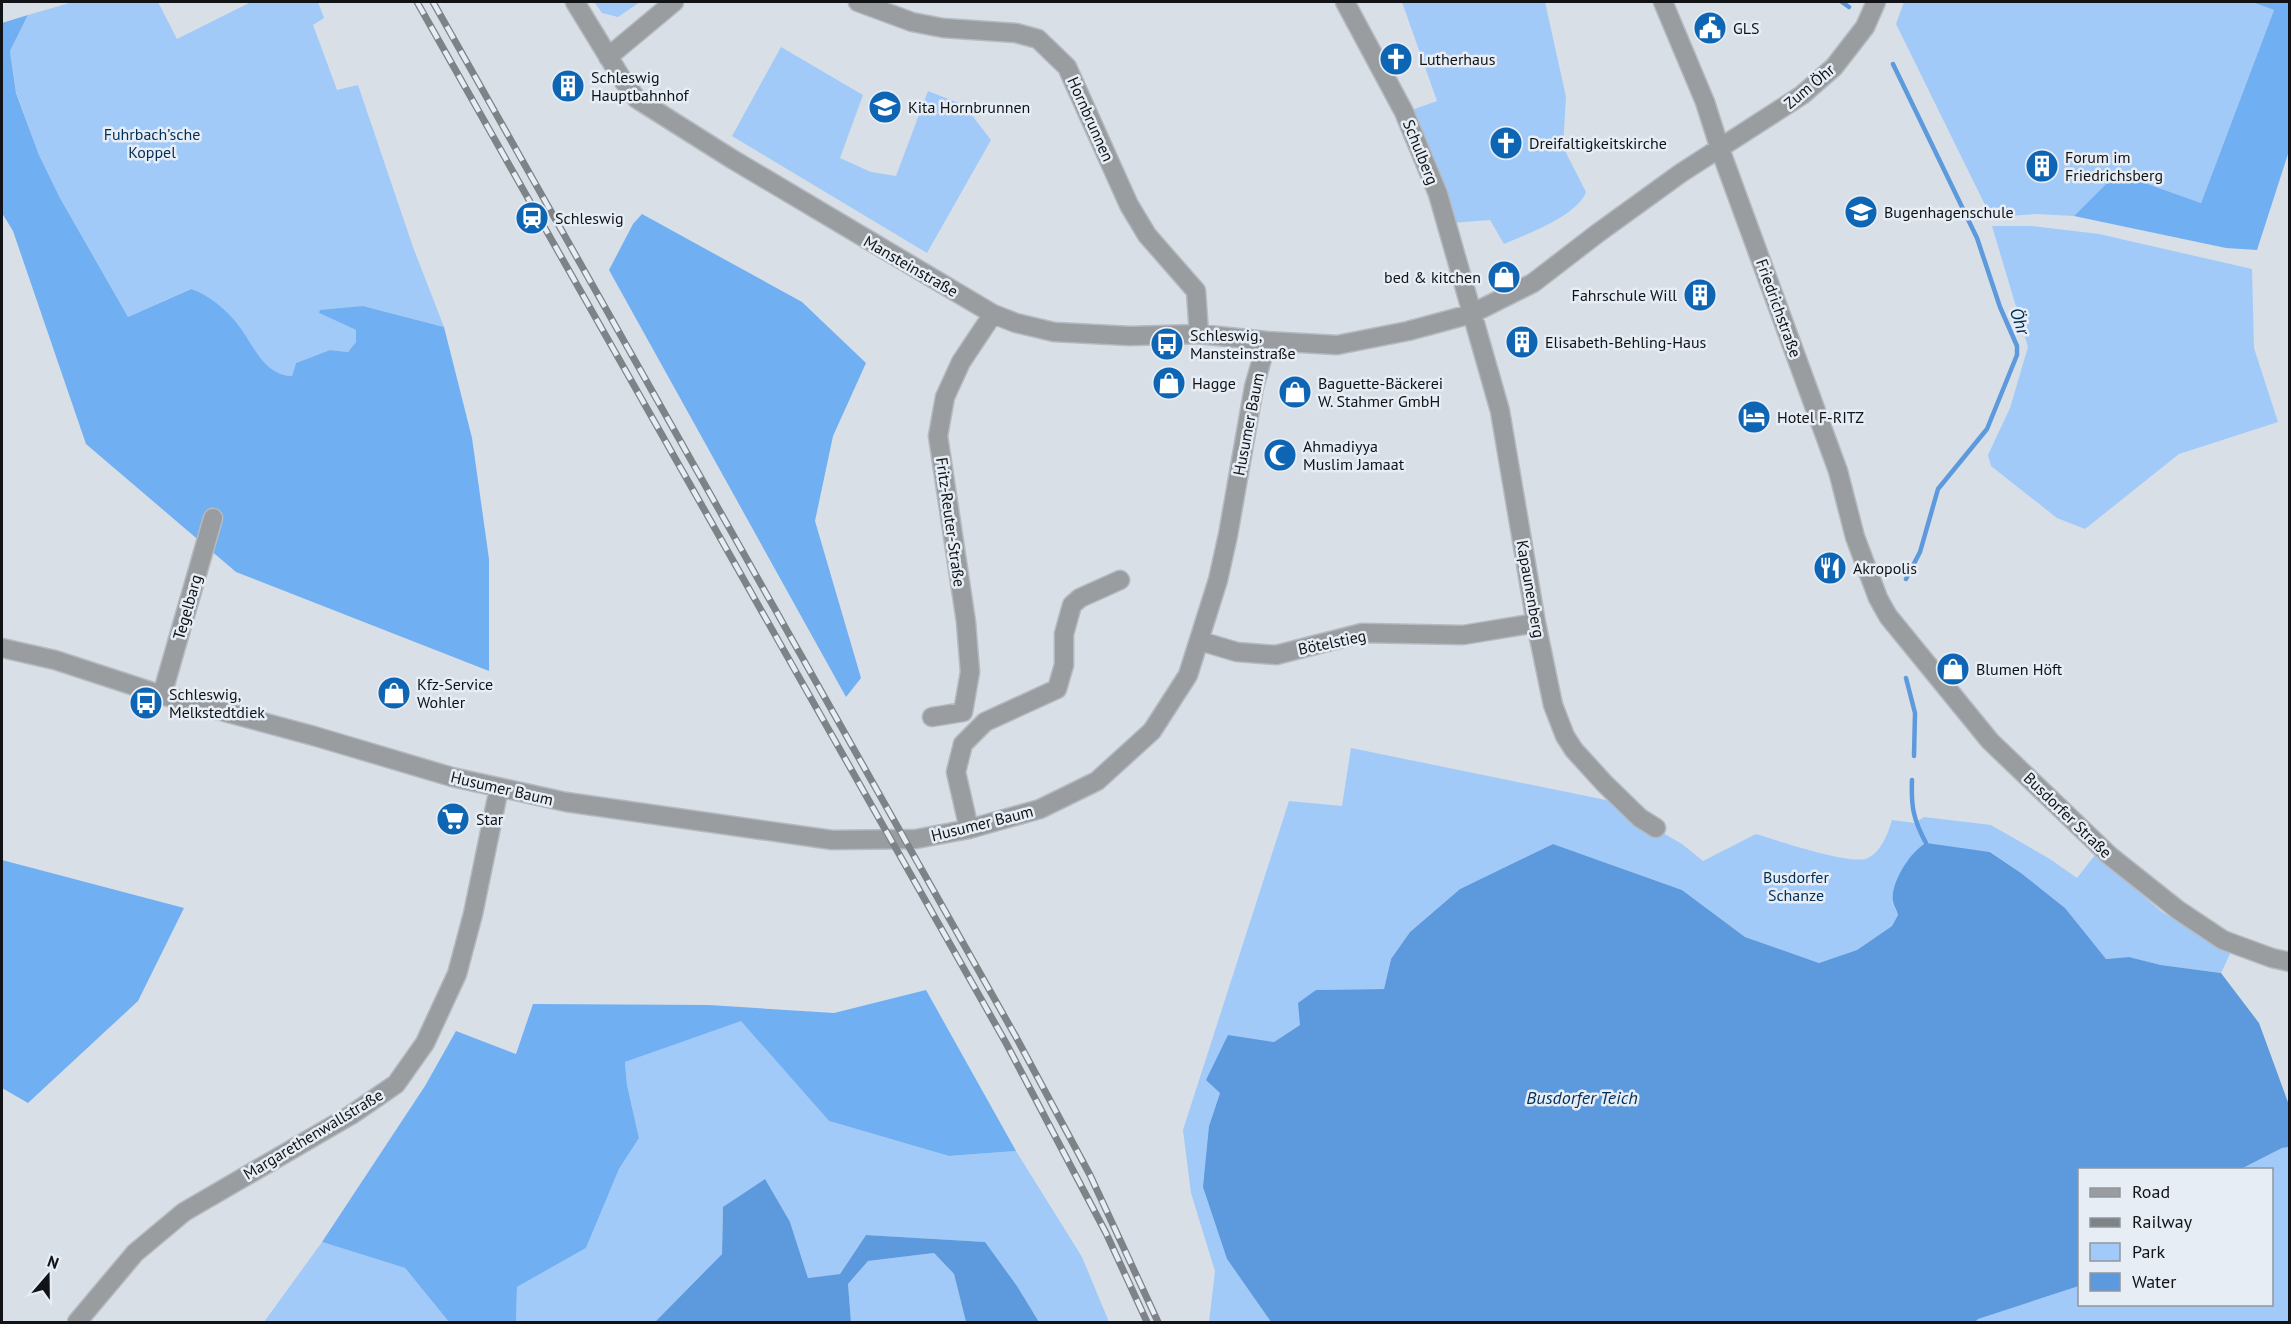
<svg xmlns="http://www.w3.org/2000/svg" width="2291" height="1324" font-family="'PT Sans',sans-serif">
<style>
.green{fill:#a1caf9}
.forest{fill:#71aff3}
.water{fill:#5d9add}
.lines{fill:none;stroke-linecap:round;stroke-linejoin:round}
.stream{stroke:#5d9add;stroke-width:4.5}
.minor-casing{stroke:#b4bac1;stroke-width:21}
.minor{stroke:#9a9da0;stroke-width:18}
.rail-casing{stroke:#7e8388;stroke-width:7}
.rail{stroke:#e6edf5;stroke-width:4.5;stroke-dasharray:14;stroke-linecap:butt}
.labels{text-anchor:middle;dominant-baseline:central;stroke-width:5;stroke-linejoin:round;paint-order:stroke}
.poi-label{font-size:16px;fill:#111316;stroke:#e6edf5;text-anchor:start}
.street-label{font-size:16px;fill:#111316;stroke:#e6edf5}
.park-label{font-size:16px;fill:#012f59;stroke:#e6edf5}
.water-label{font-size:18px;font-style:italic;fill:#012e59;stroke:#e6edf5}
</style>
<rect width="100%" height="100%" fill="#d8dfe7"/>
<path class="green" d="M73,2H158L177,39L251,2H318L324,18L313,25L337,90L358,85L413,247L444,327L363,306L319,313L356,330V342L348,352L330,350L296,363L292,376C262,375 253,343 236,322C224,308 209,295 190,289L128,317L60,198L39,155L16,92L10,51L28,15Z
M594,2H640L618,17L602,13Z
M1402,2H1545L1566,97L1563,147L1586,192C1577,216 1527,234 1504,244L1490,220L1451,223L1409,111L1437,101Z
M1904,2H2252L2274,10L2201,203L2117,173L2074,216L2036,214L1991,217L1896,24Z
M781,47L863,95L840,158L871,172L896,176L928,91L964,105L991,140L927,253L732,136Z
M1992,226H2032L2099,234L2252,269L2254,348L2278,422L2179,454L2085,529L2057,518L1991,466L1988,455L2010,408L2028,347Z
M1351,748L1606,800L1682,844L1703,861L1756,834C1776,840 1852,866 1868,858C1882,851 1888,833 1892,820L1915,823L1924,817L1991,825L2050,859L2077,878L2095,855L2162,912L2230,954L2221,973L2161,965L2129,957L2105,959L2065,908L2021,873L1991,852L1965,849L1892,901L1898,915L1892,926L1857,950L1819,963L1745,937L1682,890L1553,844L1460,889L1410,932L1391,959L1384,989L1316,990L1300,1025L1274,1042L1220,1093L1209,1126L1227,1259L1271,1322H1209L1215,1271L1191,1193L1183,1130L1289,801L1342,806Z
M741,1020L829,1121L949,1156L1016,1151L1082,1257L1109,1322H1039L1017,1286L984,1242L866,1235L840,1274L808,1278L790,1222L723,1207L722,1254L655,1322H516L517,1287L586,1248L619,1169L639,1138L627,1085L625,1062Z
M2289,1147V1322H1975L1977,1319L2079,1286L2080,1304H2272V1170L2241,1169L2282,1148Z
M322,1242L405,1268L449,1322H264Z
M934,1253L954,1274L966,1322H851L848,1284L868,1261Z"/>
<path class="forest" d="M2252,2H2290L2289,151L2257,250L2226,248L2074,216L2117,173L2201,203L2274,10Z
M28,15L10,51L16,93L39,155L60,198L128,317L191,289C209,295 224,308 236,322C253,342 262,375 292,376L296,363L330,350L348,352L356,342V330L319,313L320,310L363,306L444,327L472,438L489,559V671L236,572L86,444L13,231L2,213V23Z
M642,214L802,302L866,363L833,436L815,521L861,678L846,697L609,270L633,224Z
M2,860L184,908L138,1001L28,1103L2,1088Z
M926,990L1016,1151L949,1156L829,1121L741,1021L625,1062L627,1085L639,1138L619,1169L586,1248L517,1287L516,1322H449L405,1268L322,1242L425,1086L456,1031L516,1054L533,1004L709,1005L834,1013Z"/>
<path class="water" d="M1926,843L1990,852L2021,873L2065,908L2106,959L2129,957L2161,965L2221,973L2259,1023L2289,1105V1147L2282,1148L2241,1169L2080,1170L2079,1286L1978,1319L1975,1322H1271L1227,1259L1203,1187L1209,1126L1220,1093L1206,1080L1228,1035L1274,1042L1300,1025L1298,1003L1316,990L1384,989L1391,959L1410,932L1460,889L1553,844L1682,890L1745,937L1819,963L1857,950L1892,926L1898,915C1897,911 1894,906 1893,902C1890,883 1910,852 1926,843Z
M765,1179L790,1222L808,1278L840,1274L866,1235L985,1242L1017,1286L1039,1322H966L954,1274L934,1253L868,1261L848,1284L851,1322H655L722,1254L723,1207Z"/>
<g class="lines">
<path class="stream" d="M1842,2L1849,7
M1893,64L1977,238L2000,307L2017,346V355L1987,429L1938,489L1920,552L1906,579
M1906,678L1915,713L1914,756
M1912,780C1911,806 1913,819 1926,843"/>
<g class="minor-casing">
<path id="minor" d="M575,2L622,79L637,99L732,159L993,314L1016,323L1054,332L1130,336L1199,334L1267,341L1337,345L1408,331L1471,314L1533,283L1598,233L1681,173L1802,95L1834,67L1865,27L1876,2
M858,2L912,22L943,28L1016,33L1038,39L1067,67L1129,205L1147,235L1196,291L1199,334
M1345,2L1404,112L1438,194L1500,411L1536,623L1553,705L1565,736L1574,750L1605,784L1640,818L1656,828
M1663,2L1705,102L1720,149L1838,471L1855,537L1878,598L1888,616L1990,741L2110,856L2178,910L2223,940L2272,958L2290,962
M608,57L674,2
M1200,641L1237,652L1276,655L1362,633L1463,635L1536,623
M2,648L55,660L162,695L314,736L452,777L566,802L832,840L916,839L969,829L1040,809L1097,781L1152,731L1188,675L1218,580L1228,535L1254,387L1267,341
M162,695L213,518
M932,717L963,712L970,672L966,622L938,436L945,397L961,362L993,314
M969,829L956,772L963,744L985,722L1057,689L1064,665V634L1072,605L1080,598L1120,580
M77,1322L135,1253L184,1212L351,1115L396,1084L425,1043L457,974L473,914L499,788"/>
</g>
<use href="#minor" class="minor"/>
<g class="rail-casing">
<path id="rail" d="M417,2L1006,1043L1106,1233L1147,1322
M433,2L1016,1037L1090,1175L1158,1322"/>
</g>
<use href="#rail" class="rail"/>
</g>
<defs>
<g id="civic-disc" transform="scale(1.725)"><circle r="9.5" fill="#0e65b3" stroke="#e6edf5"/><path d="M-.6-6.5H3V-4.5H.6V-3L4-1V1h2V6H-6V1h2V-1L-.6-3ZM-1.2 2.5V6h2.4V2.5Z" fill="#fff"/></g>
<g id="church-disc" transform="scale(1.725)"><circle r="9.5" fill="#0e65b3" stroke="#e6edf5"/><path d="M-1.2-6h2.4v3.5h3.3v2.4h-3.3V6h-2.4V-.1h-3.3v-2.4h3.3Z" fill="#fff"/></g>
<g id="building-disc" transform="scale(1.725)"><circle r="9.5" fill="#0e65b3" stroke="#e6edf5"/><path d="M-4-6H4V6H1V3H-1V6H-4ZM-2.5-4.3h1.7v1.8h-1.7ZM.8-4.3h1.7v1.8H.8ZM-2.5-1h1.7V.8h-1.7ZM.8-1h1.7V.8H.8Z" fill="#fff"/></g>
<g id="school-disc" transform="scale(1.725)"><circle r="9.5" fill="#0e65b3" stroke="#e6edf5"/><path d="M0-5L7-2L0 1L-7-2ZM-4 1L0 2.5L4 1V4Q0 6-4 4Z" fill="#fff"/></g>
<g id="station-disc" transform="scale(1.725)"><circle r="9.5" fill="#0e65b3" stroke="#e6edf5"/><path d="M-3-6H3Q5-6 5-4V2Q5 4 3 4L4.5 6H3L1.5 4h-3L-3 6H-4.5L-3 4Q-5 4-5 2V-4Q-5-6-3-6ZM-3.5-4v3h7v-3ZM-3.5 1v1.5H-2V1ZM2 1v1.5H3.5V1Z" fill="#fff"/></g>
<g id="shop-disc" transform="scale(1.725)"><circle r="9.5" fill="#0e65b3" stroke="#e6edf5"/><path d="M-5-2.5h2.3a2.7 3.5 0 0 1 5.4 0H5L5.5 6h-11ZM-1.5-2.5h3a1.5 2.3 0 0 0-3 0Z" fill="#fff"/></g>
<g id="bus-disc" transform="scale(1.725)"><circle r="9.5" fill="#0e65b3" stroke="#e6edf5"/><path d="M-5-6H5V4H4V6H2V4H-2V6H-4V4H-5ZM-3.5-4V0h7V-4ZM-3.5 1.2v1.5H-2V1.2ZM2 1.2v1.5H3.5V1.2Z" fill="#fff"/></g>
<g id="hotel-disc" transform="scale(1.725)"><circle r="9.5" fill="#0e65b3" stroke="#e6edf5"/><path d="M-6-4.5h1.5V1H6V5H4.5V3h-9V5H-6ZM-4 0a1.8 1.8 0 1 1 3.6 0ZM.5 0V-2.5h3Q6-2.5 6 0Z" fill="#fff"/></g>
<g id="mosque-disc" transform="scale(1.725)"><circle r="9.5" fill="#0e65b3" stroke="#e6edf5"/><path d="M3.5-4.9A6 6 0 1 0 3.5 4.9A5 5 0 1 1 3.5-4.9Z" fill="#fff"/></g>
<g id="restaurant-disc" transform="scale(1.725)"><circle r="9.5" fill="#0e65b3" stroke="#e6edf5"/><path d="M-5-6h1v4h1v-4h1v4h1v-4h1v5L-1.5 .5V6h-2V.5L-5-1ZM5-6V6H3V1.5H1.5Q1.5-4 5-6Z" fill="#fff"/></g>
<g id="supermarket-disc" transform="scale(1.725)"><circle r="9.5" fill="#0e65b3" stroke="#e6edf5"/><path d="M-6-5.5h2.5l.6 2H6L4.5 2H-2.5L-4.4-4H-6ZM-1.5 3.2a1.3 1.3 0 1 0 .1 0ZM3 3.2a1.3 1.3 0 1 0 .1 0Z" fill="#fff"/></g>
</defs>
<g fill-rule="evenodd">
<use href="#civic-disc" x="1710" y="28"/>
<use href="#church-disc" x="1396" y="59"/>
<use href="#building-disc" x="568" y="86"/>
<use href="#school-disc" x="885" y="107"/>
<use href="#church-disc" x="1506" y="143"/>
<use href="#building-disc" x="2042" y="166"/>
<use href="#school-disc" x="1861" y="212"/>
<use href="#station-disc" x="532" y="218"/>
<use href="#shop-disc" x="1504" y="277"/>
<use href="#building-disc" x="1700" y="295"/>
<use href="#building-disc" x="1522" y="342"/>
<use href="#bus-disc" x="1167" y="344"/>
<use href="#shop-disc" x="1169" y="383"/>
<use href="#shop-disc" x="1295" y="392"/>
<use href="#hotel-disc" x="1754" y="417"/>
<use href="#mosque-disc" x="1280" y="455"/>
<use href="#restaurant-disc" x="1830" y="568"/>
<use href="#shop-disc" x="1953" y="669"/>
<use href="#shop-disc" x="394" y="693"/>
<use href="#bus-disc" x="146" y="703"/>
<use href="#supermarket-disc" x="453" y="819"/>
</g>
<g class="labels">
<g class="poi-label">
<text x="1733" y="28">GLS</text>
<text x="1419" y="59">Lutherhaus</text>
<text x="591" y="77">Schleswig<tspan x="591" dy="18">Hauptbahnhof</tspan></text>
<text x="908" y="107">Kita Hornbrunnen</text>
<text x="1529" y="143">Dreifaltigkeitskirche</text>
<text x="2065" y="157">Forum im<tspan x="2065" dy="18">Friedrichsberg</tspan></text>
<text x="1884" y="212">Bugenhagenschule</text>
<text x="555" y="218">Schleswig</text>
<text x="1481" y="277" text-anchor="end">bed &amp; kitchen</text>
<text x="1677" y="295" text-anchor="end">Fahrschule Will</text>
<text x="1190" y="335">Schleswig,<tspan x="1190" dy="18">Mansteinstraße</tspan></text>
<text x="1545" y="342">Elisabeth-Behling-Haus</text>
<text x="1192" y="383">Hagge</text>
<text x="1318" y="383">Baguette-Bäckerei<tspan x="1318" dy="18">W. Stahmer GmbH</tspan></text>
<text x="1777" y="417">Hotel F-RITZ</text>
<text x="1303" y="446">Ahmadiyya<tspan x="1303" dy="18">Muslim Jamaat</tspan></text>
<text x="1853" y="568">Akropolis</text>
<text x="1976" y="669">Blumen Höft</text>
<text x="417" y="684">Kfz-Service<tspan x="417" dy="18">Wohler</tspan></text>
<text x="169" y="694">Schleswig,<tspan x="169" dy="18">Melkstedtdiek</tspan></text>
<text x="476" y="819">Star</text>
</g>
<g class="street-label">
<text transform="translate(1809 86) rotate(-40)">Zum Öhr</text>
<text transform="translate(1091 119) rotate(66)">Hornbrunnen</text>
<text transform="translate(1421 152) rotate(68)">Schulberg</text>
<text transform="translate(911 266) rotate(30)">Mansteinstraße</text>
<text transform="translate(1779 308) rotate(70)">Friedrichstraße</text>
<text transform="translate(1248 424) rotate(-79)">Husumer Baum</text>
<text transform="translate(951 522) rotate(82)">Fritz-Reuter-Straße</text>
<text transform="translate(1531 589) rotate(80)">Kapaunenberg</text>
<text transform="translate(187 607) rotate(-74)">Tegelbarg</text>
<text transform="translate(1332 642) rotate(-12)">Bötelstieg</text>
<text transform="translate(502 788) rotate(13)">Husumer Baum</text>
<text transform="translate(2068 815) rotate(44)">Busdorfer Straße</text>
<text transform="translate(982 823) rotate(-14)">Husumer Baum</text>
<text transform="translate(313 1134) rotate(-31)">Margarethenwallstraße</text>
</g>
<g class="park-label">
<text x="152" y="134">Fuhrbach’sche<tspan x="152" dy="18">Koppel</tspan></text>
<text x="1796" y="877">Busdorfer<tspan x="1796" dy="18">Schanze</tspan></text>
</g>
<g class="water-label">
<text transform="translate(2020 321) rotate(71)">Öhr</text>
<text x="1582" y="1097">Busdorfer Teich</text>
</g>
</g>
<rect width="2291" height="1324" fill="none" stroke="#111316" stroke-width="6"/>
<rect x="2078" y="1168" width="195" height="138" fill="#e6edf5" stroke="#91969c" stroke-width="1.5"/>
<rect x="2090" y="1188" width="30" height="9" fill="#9a9da0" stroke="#91969c" stroke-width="1.5"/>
<text x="2132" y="1198" font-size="18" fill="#111316">Road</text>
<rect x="2090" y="1218" width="30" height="9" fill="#7e8388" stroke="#91969c" stroke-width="1.5"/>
<text x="2132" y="1228" font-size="18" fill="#111316">Railway</text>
<rect x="2090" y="1243" width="30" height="18" fill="#a1caf9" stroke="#91969c" stroke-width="1.5"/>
<text x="2132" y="1258" font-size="18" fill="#111316">Park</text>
<rect x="2090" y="1273" width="30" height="18" fill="#5d9add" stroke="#91969c" stroke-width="1.5"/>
<text x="2132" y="1288" font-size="18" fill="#111316">Water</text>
<g transform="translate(48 1276) rotate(20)" stroke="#e6edf5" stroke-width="4.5" paint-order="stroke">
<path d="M0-4.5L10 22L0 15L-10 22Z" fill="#111316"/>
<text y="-9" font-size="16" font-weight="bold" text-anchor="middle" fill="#111316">N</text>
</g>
</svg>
